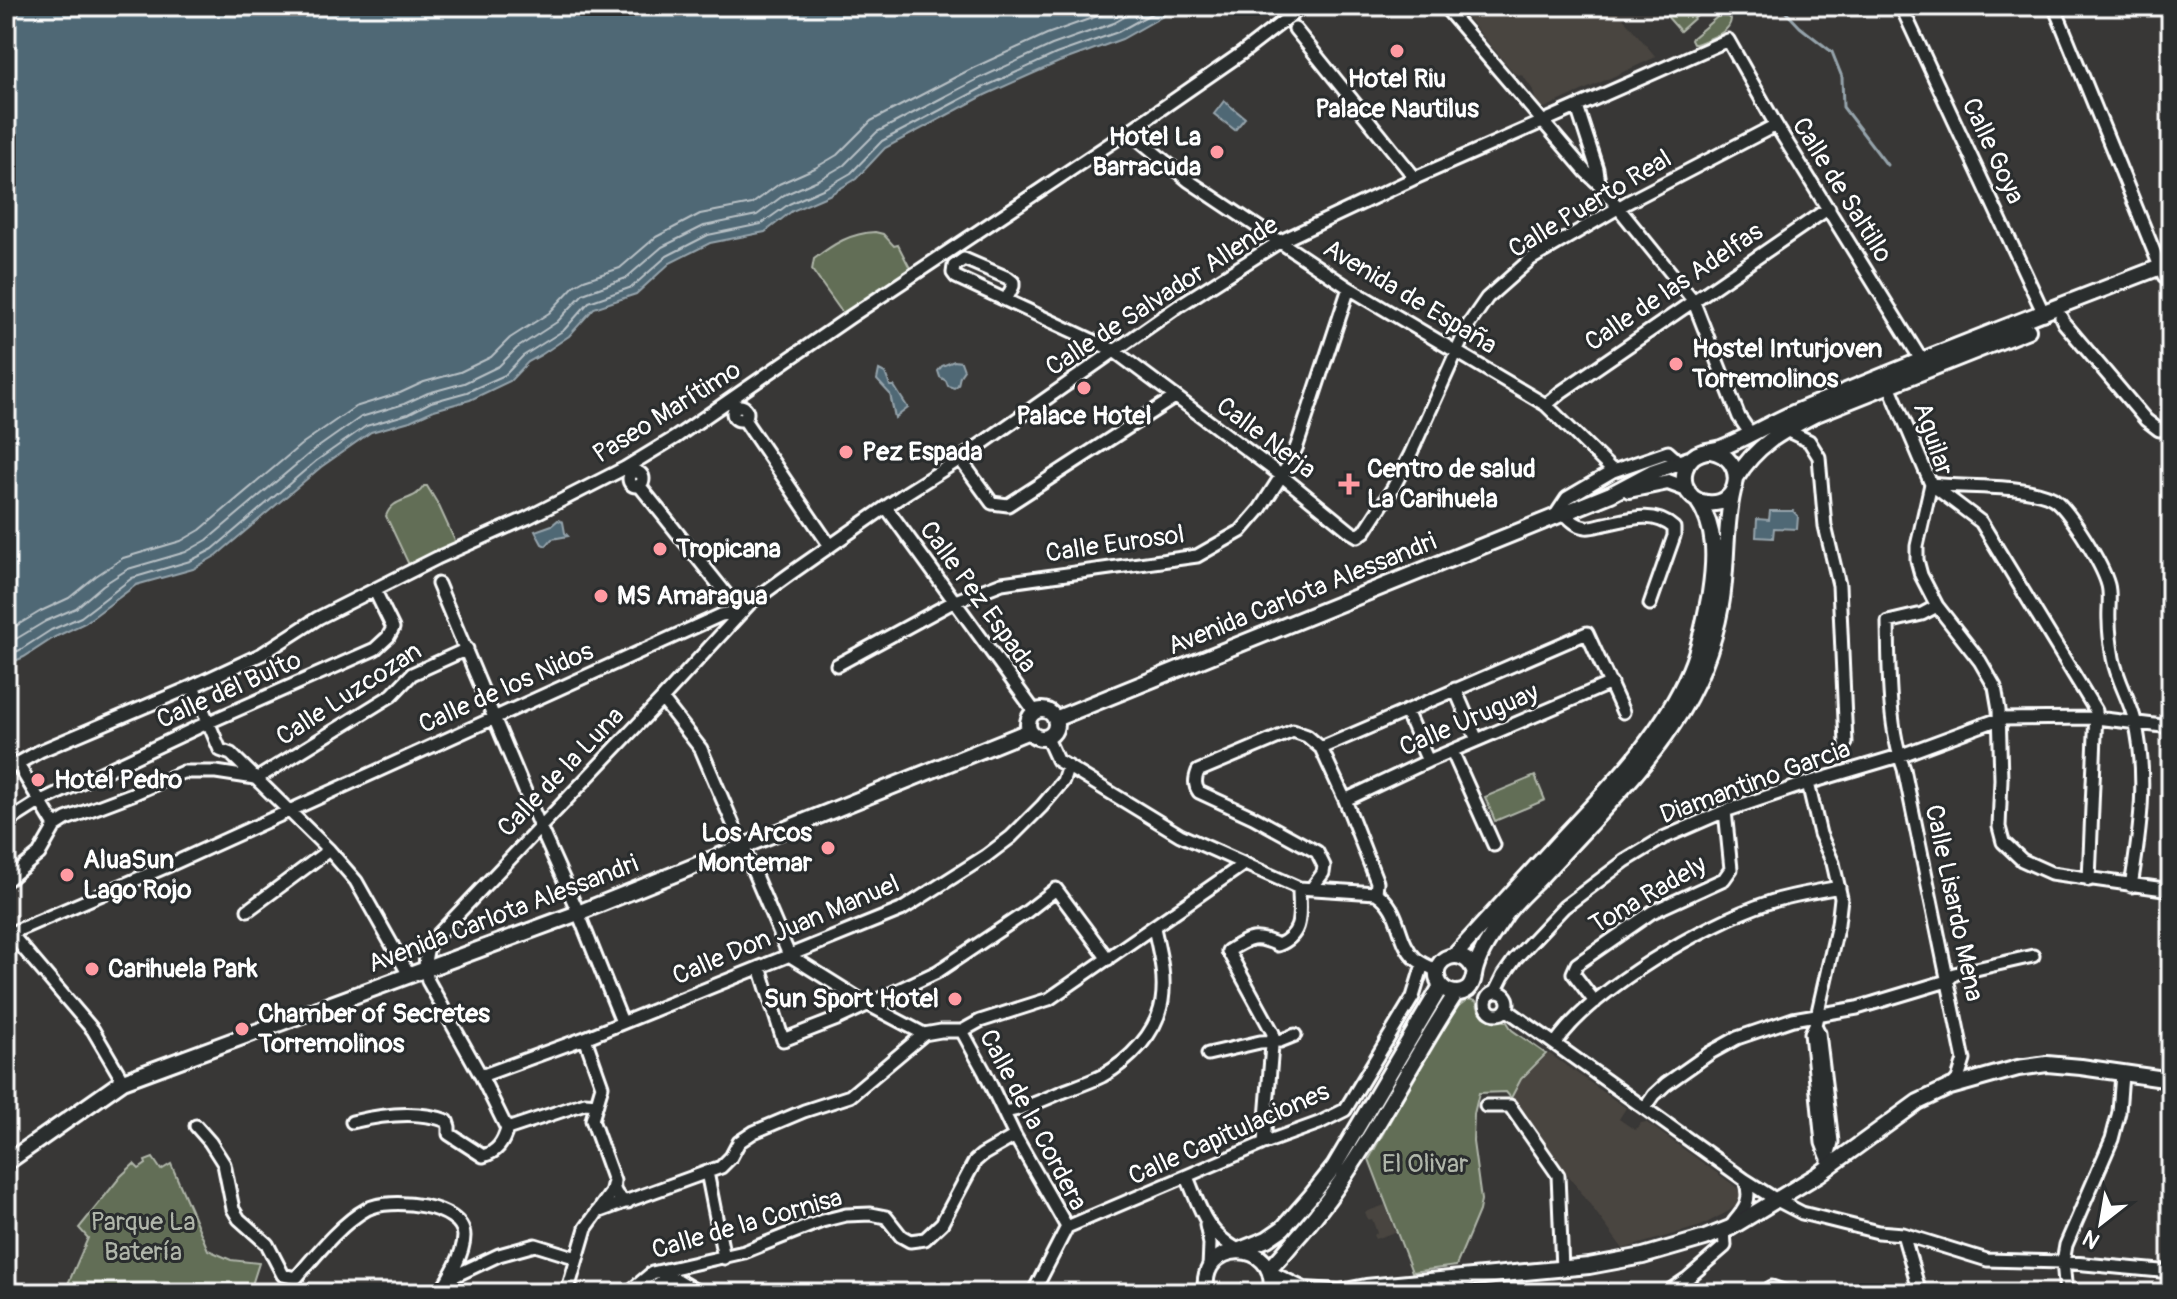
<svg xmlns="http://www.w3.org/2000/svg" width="2177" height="1299" font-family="Pangolin,sans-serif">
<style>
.built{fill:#48443f}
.green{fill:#626e56;stroke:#b0b6aa;stroke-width:2}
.water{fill:#506774;stroke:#96a4ac;stroke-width:2}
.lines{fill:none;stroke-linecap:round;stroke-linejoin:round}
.shore{stroke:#b9c2c7;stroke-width:2}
.stream{stroke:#96a4ac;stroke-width:3}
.minor-casing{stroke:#fff;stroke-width:17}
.major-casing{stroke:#fff;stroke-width:20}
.minor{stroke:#2a2d2e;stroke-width:11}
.major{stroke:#2a2d2e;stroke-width:14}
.poi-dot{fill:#ff9aa2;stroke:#2a2d2e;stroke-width:3}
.labels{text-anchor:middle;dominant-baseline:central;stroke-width:6;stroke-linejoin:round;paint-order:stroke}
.poi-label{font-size:26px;font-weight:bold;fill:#fff;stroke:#2a2d2e;text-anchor:start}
.street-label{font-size:26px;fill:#fff;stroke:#2a2d2e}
.park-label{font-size:26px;fill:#b0b6aa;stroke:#2a2d2e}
</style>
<rect width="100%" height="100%" fill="#383736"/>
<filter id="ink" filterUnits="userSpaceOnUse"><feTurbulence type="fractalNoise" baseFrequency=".0125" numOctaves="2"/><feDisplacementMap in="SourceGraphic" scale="16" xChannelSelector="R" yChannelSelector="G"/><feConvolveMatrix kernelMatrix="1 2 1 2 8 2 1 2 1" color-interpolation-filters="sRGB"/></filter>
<g filter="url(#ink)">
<path class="built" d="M1457,6H1613L1656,57L1538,111L1533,90L1523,76L1514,73Z
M1546,1054H1550L1626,1108L1619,1119L1635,1130L1641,1123L1646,1122L1731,1183L1737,1188L1741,1195L1735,1206L1729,1211L1701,1226L1623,1249L1511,1098L1521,1079Z
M1385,1205L1395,1232L1375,1239L1373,1235L1377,1233L1372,1219L1368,1220L1365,1212Z"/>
<path class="green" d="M1658,6H1691L1698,15L1680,31Z
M1722,13L1731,19C1730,34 1709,38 1696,44H1693L1691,40L1692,38Z
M875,232L883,234L894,246L898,245L911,270L844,315L812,270L814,259C833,244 851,233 875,232Z
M424,486H427L439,506L456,543L410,567L386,516C393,496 414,503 424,486Z
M1535,776L1545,800L1495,821L1485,797Z
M1468,999L1476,1001L1479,1010L1484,1017L1493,1021L1503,1020L1507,1022L1512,1030L1546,1054L1521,1079L1511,1098L1506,1092L1479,1093L1474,1114L1473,1142L1481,1200L1479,1211L1456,1266L1412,1272L1369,1159L1439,1033L1453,1010Z
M153,1158L161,1170L171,1164L208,1250L231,1260L259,1263L251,1288L252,1293H64L88,1238L79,1228L121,1176L134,1164L139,1169L146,1164L145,1161Z"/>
<path class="water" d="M6,6H1181L1122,39L1059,62L985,95L885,148L856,179L829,195L792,211L765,232L710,243L670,263L636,294L594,308L569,336L541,355L528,362L510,381L470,400L434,410L410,421L371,432L321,467L217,555L193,569L136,585L85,623L55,637L24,657L6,665Z
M1224,101L1245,118L1235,130L1214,114Z
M954,361L961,362L964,370L960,376L958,385L954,388L948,386L946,381L940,377L938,371L942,366Z
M879,370L885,373L890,386H894L908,408L895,418L890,394L877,380Z
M1770,511H1793L1798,516L1797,529L1774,528L1773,538L1756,537L1757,519L1769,520Z
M558,520L563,522L565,533L568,536L552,539L546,546L542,544L535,531L552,525Z"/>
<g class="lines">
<path class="shore" d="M6,632L41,611L69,598L96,576L123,558L181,541L200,530L303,443L355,407L400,393L424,382L460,372L491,357L510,338L549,313L575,285L584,280L620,268L656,237L700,214L752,204L779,184L815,168L837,155L871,121L973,68L1047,34L1109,12L1120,6
M6,645L46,621L76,608L103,585L128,569L186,552L207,540L310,453L361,417L404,404L428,393L464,383L499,366L517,348L557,322L583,294L626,278L662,247L704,226L757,215L784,195L820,179L844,165L877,132L978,79L1052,45L1114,23L1144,6
M6,656L20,650L51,630L81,617L132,578L190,561L213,549L316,461L366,426L408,414L431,402L467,392L505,375L523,356L564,330L589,302L632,287L667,256L708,235L761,224L789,204L825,188L851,173L882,141L982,88L1056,54L1118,32L1165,6"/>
<path class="stream" d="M1780,6L1800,27L1832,52L1842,77L1843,107L1887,165"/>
<g class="minor-casing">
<path id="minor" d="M1444,6L1586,172L1599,184L1693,300L1739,417L1750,433
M1901,6L2044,314
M2054,6L2164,276
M2169,6L2171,11
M1295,29L1415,178
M1577,107L1597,169L1599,183
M1138,139L1189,181L1349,288L1546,405L1613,471
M1006,300L1013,286V282L1008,278L964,259L954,266L953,273L956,277L1113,350L1282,476L1351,532L1358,536L1365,531L1393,488L1410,455L1469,324L1487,298L1531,259L1628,202L1776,125
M2061,317L2064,323L2146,420L2159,430
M1889,385L1931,484L1917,546V560L1921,575L1937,606L1980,661L1995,687L1999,710L2001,779L1999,827L2003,842L2022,860L2051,873L2171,890
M1546,405L1561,392L1829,208
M733 413a7 7 0 1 1 14 0a7 7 0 1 1-14 0Z
M743,418L830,546
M1786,430L1809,441L1819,457L1825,526L1839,585L1846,743
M960,459L992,503L1008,505L1175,397
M629 479a7 7 0 1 1 14 0a7 7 0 1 1-14 0Z
M1931,484C1963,488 2025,484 2052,498C2068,507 2103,566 2108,585C2111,596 2108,610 2109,621C2109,634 2111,646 2113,658C2117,680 2130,700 2135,721C2148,775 2140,832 2131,886
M639,485L731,600L743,611
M1932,485L1981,522L2096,711L2089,880
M886,507L1035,712
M1564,513C1570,519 1576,526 1586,527C1591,528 1599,525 1605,524C1629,519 1654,510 1674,528V536L1650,604
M1555,516L1567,498L1613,471L1668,452L1679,462
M438,584L540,827L575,905L622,1022
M1937,606L1922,614L1888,622C1889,668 1888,727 1904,769L1964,1060L1958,1079L1951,1087
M837,665L953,602L1002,583L1197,556L1241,531L1260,509L1289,464L1297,446L1349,288
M193,686L220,750L231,754L329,850L356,881L409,975
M1455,689L1477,740
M662,699L701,749L789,955L869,1005L924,1034L941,1031H962L984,1071L1015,1136L1067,1227
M1406,711L1428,761
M1047,738L1057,760L1180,835L1299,888L1376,893C1402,909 1396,940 1415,958C1421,964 1430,967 1438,971
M1321,748L1587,633L1623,712
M1452,751L1494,845
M17,763L55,826
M6,770L40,751L191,687L262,654L318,618L437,558L527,518L625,468L676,437L850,317L1132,129L1242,53L1303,6
M256,779L392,695L412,674L467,649
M1808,783L1820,834L1833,863L1841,898L1838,924L1815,1025L1819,1033L1832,1142L1828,1157V1168
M1345,800L1428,761L1611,683
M6,823L39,802L207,723L375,649L388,637L393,628L375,591
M6,881L39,854L55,826L66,819L135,793L183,772H216L255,778
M1316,889L1314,885L1323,873L1324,866L1317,852L1253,817L1199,792C1194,785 1195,779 1198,771L1293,731L1307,736L1321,748L1345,800L1377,882L1376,893
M248,910L329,850
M6,928L93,1030L123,1081
M6,938L11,933L170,865L721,615L742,611
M760,967L783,1040L837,1019L937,972L1025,913L1056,889L1108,959
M1486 1003a11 11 0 1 1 22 0a11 11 0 1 1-22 0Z
M1495,992L1503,976L1515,959L1564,907L1625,861L1663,838L1725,811L1808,783L1899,756L1999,719L2096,718L2171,727
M1595,1002L1573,973L1577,964L1652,912L1724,879L1731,869L1725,811
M1506,1009L1745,1180L1775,1199L1802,1213L1878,1232L1903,1234L1987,1260L2063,1262L2171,1272
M1815,1025L1811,1033L1822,1143L1827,1156
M962,1031L980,1021L1049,999L1244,864
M585,1038L602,1086L592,1120L614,1181C612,1192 618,1199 628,1202
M1555,1044C1591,990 1706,923 1767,903C1790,895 1815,892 1839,887
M1208,1054L1260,1042L1280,1041L1295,1035
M481,1076L585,1038L901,910L986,856L1011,837L1042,806L1063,781L1068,766
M1486,1106H1510L1558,1175L1562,1269
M1645,1108L1654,1095L1666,1084L1710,1053L1737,1038L1793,1019L1857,1008L1947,981L1954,974L2033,956
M1004,1112C1024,1109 1043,1100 1062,1092C1075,1087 1090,1082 1102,1076C1129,1061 1157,1033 1162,1001C1166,976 1159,951 1154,928
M352,1122C381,1115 418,1110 447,1121L449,1127V1134L483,1156C497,1152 503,1143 507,1129
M196,1126L210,1142L224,1164L233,1209L239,1219L267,1244L283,1275L296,1278C315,1256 341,1223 367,1209C389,1197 463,1204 464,1236C464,1254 449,1279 439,1293
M507,1129L481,1076L428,981C424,968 424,956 430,943L662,699L750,603L790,574L906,493L960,459L1180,305L1279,242L1415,178L1728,40L1776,125L1922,361
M507,1129L585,1103L597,1104
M1264,1143L1273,1033L1228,951C1249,938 1255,934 1278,945C1305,934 1299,913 1299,888
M707,1172L724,1258
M1187,1177C1201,1210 1205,1231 1238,1250
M597,1212L721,1167L731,1157L739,1142L754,1132L804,1111L850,1096L924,1034
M1734,1222C1746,1208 1752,1199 1745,1180
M1206,1225L1210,1244L1209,1269
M1067,1227L1264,1143L1319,1123L1345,1110L1413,997L1423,964
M1903,1234L1920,1293
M450,1278L499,1255L535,1245L577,1258
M666,1279H676L700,1293
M567,1293L586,1228L611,1193L613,1185
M628,1293L652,1273L744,1252L822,1221L846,1215L871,1214L886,1217L901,1236L910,1241L925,1239L942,1223L975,1161L982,1155L1015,1136
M644,1293L666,1279L664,1272
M1033,1293L1067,1227
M1666,1293L1688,1278L1725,1246L1724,1230
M1762,1293L1772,1287L1789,1293
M2066,1293L2063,1262L2066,1245L2112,1139L2119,1112L2122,1074"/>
</g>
<g class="major-casing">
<path id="major" d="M1711,451C1748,458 1741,508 1707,503C1696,502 1688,495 1685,485C1682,475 1685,464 1693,457C1701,450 1712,451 1721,448C1748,437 1772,422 1798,411C1921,359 2046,311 2171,263
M1736,478C1756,445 1781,432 1814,415L2028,330
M1629,490L1668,482L1687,489
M1028 724a14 14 0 1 1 28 0a14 14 0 1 1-28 0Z
M1055,719L1611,494L1654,471L1692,458
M1455,955C1492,915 1529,874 1566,834C1613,784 1663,734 1690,670C1700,646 1705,619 1710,593C1715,560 1717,528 1697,500
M1474,970C1464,945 1430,957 1438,980C1442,992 1458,997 1468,989C1475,982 1473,975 1476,967C1482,948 1495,931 1506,914C1514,903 1525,893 1535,883C1553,864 1571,844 1589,825C1652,757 1704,701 1721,605C1728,567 1724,528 1733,491
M6,1163L123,1081L578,913L1029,731
M1240,1250L1267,1239L1283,1228L1311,1196L1334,1167L1441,986
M1269,1269C1281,1258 1291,1244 1302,1232C1364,1160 1404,1072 1456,993
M1271,1274L1304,1290L1337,1292
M1207,1293C1195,1240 1280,1235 1271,1293
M1335,1293L1366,1287L1589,1266L1643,1256L1705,1238L1730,1228L1819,1174L1918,1102L1950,1087L2018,1068L2047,1064L2081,1067L2171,1080"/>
</g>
<use href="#minor" class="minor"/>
<use href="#major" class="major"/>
</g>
</g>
<g class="poi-dot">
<circle cx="1397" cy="51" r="8"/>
<circle cx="1217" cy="152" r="8"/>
<circle cx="1676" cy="364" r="8"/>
<circle cx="1084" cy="388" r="8"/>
<circle cx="846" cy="452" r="8"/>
<path d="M1345 472h8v8h8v8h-8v8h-8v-8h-8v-8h8z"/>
<circle cx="660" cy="549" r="8"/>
<circle cx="601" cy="596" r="8"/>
<circle cx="38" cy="780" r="8"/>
<circle cx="828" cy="848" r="8"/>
<circle cx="67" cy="875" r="8"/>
<circle cx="92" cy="969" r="8"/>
<circle cx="955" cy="999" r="8"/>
<circle cx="242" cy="1029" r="8"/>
</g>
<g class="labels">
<g class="poi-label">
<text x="1397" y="79" text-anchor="middle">Hotel Riu<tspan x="1397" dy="30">Palace Nautilus</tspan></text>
<text x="1201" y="137" text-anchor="end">Hotel La<tspan x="1201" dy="30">Barracuda</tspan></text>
<text x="1692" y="349">Hostel Inturjoven<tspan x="1692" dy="30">Torremolinos</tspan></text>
<text x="1084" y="416" text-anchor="middle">Palace Hotel</text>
<text x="862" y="452">Pez Espada</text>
<text x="1367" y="469">Centro de salud<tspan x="1367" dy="30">La Carihuela</tspan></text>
<text x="676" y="549">Tropicana</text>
<text x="617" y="596">MS Amaragua</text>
<text x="54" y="780">Hotel Pedro</text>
<text x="812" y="833" text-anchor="end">Los Arcos<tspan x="812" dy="30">Montemar</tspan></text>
<text x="83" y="860">AluaSun<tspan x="83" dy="30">Lago Rojo</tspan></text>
<text x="108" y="969">Carihuela Park</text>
<text x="939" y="999" text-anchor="end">Sun Sport Hotel</text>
<text x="258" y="1014">Chamber of Secretes<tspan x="258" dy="30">Torremolinos</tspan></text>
</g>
<g class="street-label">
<text transform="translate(1993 151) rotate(65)">Calle Goya</text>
<text transform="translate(1842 190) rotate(58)">Calle de Saltillo</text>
<text transform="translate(1590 204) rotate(-31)">Calle Puerto Real</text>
<text transform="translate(1674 287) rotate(-34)">Calle de las Adelfas</text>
<text transform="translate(1162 296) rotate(-33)">Calle de Salvador Allende</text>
<text transform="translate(1410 297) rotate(31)">Avenida de España</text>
<text transform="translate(667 412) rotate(-32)">Paseo Marítimo</text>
<text transform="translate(1266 438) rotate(37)">Calle Nerja</text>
<text transform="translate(1933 439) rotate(71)">Aguilar</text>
<text transform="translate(1115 544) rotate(-8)">Calle Eurosol</text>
<text transform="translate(1302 594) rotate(-22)">Avenida Carlota Alessandri</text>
<text transform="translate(978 597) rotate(54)">Calle Pez Espada</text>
<text transform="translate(506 688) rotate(-24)">Calle de los Nidos</text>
<text transform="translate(229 690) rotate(-24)">Calle del Bulto</text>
<text transform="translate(349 694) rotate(-33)">Calle Luzcozan</text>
<text transform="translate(1469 720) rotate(-23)">Calle Uruguay</text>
<text transform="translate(561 772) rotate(-46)">Calle de la Luna</text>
<text transform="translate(1755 782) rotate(-20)">Diamantino Garcia</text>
<text transform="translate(1648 895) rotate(-30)">Tona Radely</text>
<text transform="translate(1954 903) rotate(78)">Calle Lisardo Mena</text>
<text transform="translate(503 914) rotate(-21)">Avenida Carlota Alessandri</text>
<text transform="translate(786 930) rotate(-23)">Calle Don Juan Manuel</text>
<text transform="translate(1033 1120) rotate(62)">Calle de la Cordera</text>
<text transform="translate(1229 1134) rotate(-24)">Calle Capitulaciones</text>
<text transform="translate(747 1224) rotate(-16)">Calle de la Cornisa</text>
</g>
<g class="park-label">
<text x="1425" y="1164">El Olivar</text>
<text x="143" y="1222">Parque La<tspan x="143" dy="30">Batería</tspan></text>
</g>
</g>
<rect width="2177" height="1299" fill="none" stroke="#2a2d2e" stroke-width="32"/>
<rect x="16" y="16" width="2145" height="1267" fill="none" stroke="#fff" stroke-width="3" filter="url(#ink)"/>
<g transform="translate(2101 1223) rotate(211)" stroke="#2a2d2e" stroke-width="6" paint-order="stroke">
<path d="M0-6L14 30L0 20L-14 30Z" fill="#ffffff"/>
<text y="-12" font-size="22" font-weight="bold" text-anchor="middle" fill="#ffffff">N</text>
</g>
</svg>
